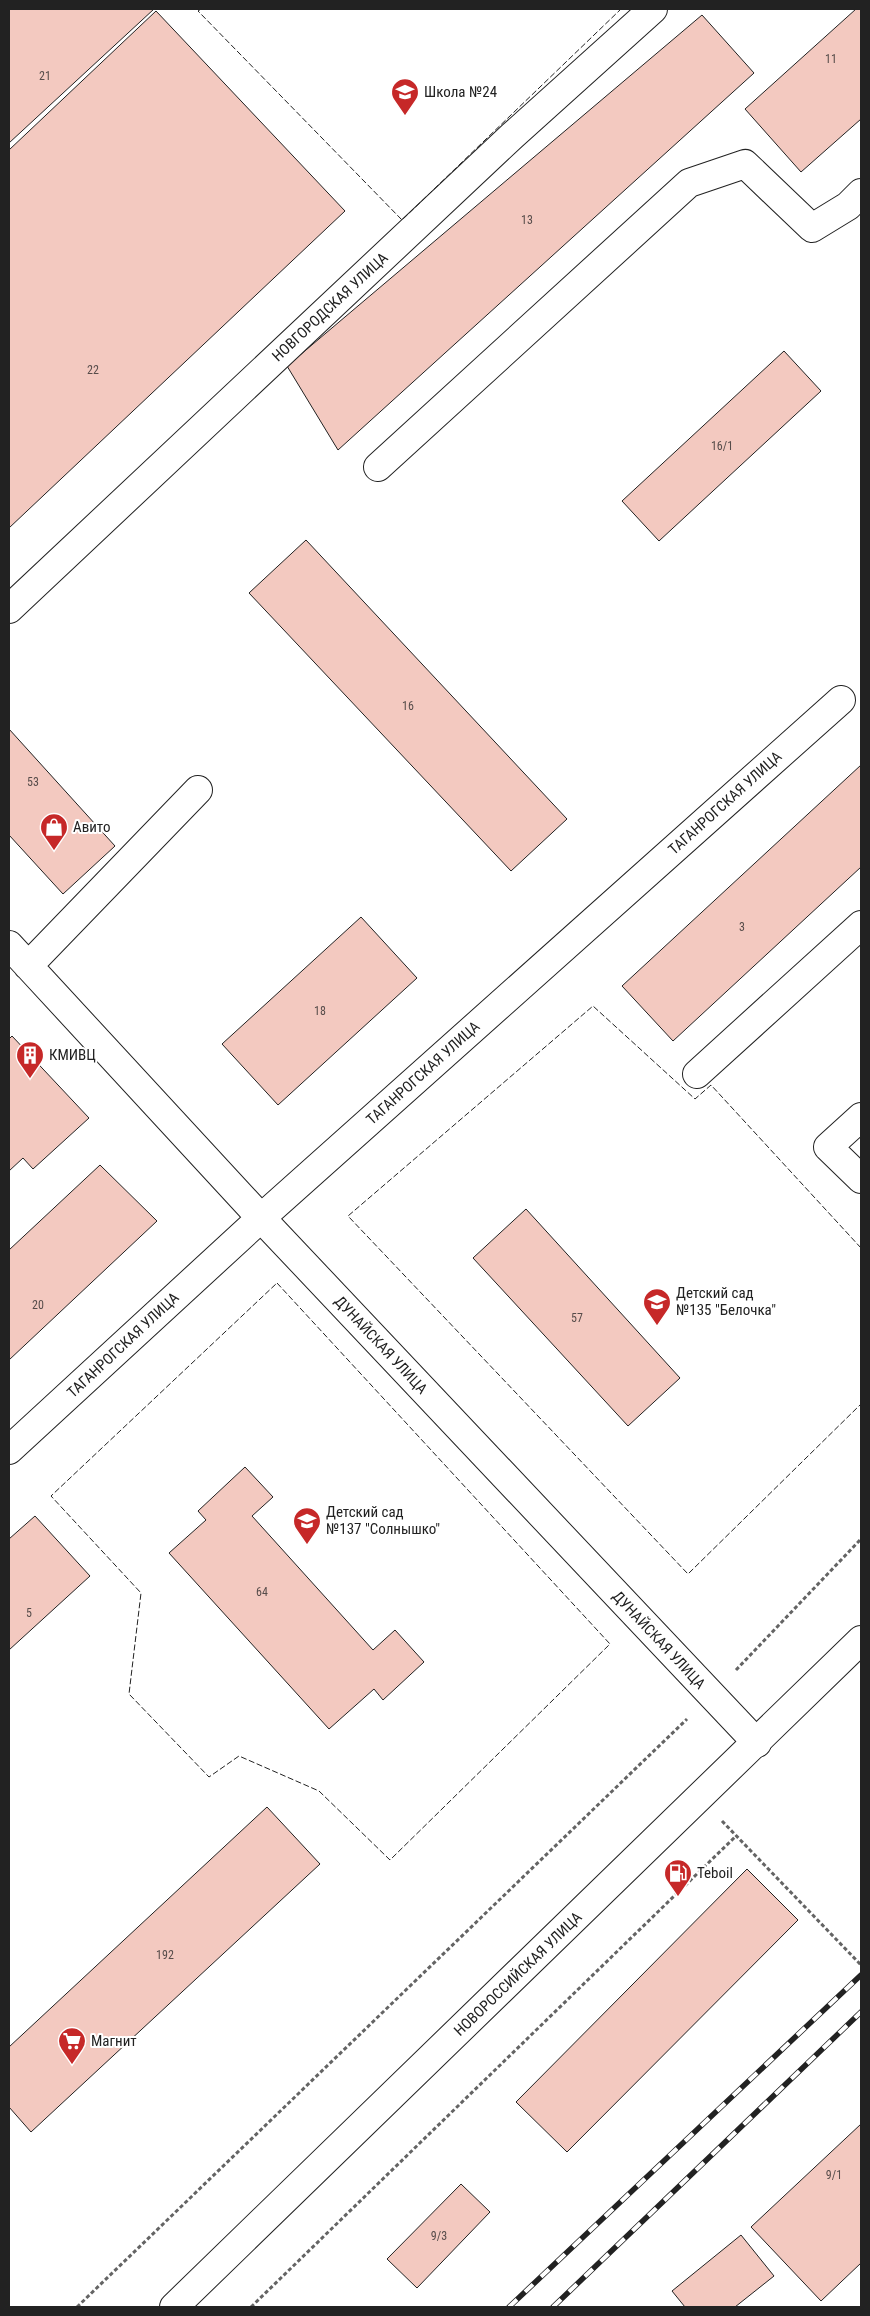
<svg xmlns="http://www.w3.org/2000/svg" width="870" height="2316" font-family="'Roboto Condensed',sans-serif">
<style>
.building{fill:#f3c9c0;stroke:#222}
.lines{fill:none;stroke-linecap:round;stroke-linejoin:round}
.minor-casing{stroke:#222;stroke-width:30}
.major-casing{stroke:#222;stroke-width:30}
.path{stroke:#646464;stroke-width:3;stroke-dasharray:4 2.5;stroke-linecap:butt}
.minor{stroke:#fff;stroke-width:28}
.major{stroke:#fff;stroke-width:28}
.rail-casing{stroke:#222;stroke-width:5.5}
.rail{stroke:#fff;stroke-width:4;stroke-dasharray:11;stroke-linecap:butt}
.fence{stroke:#222;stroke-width:1;stroke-dasharray:6 2.5;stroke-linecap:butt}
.labels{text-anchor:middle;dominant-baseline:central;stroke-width:4;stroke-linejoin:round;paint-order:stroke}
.number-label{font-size:12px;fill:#564c4a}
.poi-label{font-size:15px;fill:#222;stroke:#fff;text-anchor:start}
.street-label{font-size:15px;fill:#222;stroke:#fff}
</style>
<rect width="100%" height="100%" fill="#fff"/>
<path class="building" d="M9,9H154L9,143Z
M856,9H861V119L801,172L745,109Z
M156,11L345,211L9,528V150Z
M702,15L754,73L338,450L287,366Z
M784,351L821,391L659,541L622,501Z
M306,540L567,819L511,871L249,593Z
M9,729L115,846L63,894L9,835Z
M861,765V867L673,1041L622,986Z
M361,917L417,978L278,1105L222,1044Z
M12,1036L89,1118L33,1169L23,1158L9,1171V1039Z
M100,1165L157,1221L9,1360V1250Z
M526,1209L680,1378L628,1426L473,1258Z
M245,1467L273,1497L252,1516L373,1650L395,1630L424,1662L383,1700L374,1689L329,1729L169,1553L206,1520L198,1511Z
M35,1516L90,1576L9,1650V1539Z
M267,1807L320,1864L31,2132L9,2107V2047Z
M747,1869L798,1920L567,2152L516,2102Z
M861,2124V2263L821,2301L751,2227Z
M461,2184L490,2212L417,2288L387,2259Z
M741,2235L774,2276L735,2307H685L672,2291Z"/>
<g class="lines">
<g class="minor-casing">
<path id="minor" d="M378,467L689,183L745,164L812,228L848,206L861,193
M9,609L512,136L653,9
M9,945L261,1218L757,1743
M28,966L198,790
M697,1074L861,925
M861,1117L828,1147L861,1179
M9,1450L261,1218L841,700"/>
</g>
<g class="major-casing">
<path id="major" d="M174,2307L861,1640"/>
</g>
<path class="path" d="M736,1670L861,1539
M722,1821L861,1965
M77,2307L687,1719
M251,2307L736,1836"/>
<use href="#minor" class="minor"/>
<use href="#major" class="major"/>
<g class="rail-casing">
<path id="rail" d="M509,2307L861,1975
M553,2307L861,2012"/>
</g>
<use href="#rail" class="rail"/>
<path class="fence" d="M201,9L198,11L402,220L621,9
M861,1248L711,1085L695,1099L593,1006L348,1216L688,1574L861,1404
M277,1283L610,1644L390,1860L319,1791L239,1756L209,1777L129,1694L141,1593L51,1496Z"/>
</g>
<defs>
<g id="school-pin" transform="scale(1.4375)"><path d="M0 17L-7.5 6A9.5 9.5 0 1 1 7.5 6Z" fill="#c62828" stroke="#fff"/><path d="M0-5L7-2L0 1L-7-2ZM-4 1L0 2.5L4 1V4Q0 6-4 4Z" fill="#fff"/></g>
<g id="shop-pin" transform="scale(1.4375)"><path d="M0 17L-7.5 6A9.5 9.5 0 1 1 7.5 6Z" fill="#c62828" stroke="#fff"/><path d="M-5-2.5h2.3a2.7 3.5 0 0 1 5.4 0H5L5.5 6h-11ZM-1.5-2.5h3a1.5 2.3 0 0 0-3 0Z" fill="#fff"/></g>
<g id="building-pin" transform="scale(1.4375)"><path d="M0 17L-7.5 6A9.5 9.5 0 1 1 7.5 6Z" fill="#c62828" stroke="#fff"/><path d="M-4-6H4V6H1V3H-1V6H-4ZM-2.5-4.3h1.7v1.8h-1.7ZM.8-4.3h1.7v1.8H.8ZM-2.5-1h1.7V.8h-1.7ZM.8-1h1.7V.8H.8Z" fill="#fff"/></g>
<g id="fuel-pin" transform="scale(1.4375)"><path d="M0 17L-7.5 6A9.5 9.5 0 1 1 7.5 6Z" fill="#c62828" stroke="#fff"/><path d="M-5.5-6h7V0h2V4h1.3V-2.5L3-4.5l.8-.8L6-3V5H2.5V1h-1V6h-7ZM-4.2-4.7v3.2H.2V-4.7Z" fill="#fff"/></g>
<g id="supermarket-pin" transform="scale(1.4375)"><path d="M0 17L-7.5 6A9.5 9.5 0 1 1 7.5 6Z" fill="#c62828" stroke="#fff"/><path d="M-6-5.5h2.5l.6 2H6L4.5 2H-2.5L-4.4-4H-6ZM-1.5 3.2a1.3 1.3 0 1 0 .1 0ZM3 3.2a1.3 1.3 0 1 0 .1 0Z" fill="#fff"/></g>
</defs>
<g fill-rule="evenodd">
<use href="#school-pin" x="405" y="92"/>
<use href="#shop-pin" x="54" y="827"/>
<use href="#building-pin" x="30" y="1055"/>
<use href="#school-pin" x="657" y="1302"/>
<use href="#school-pin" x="307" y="1521"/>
<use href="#fuel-pin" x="678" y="1873"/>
<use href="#supermarket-pin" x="72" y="2041"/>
</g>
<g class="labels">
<g class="number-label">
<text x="831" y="59">11</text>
<text x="45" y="76">21</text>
<text x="527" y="220">13</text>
<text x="93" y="370">22</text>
<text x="722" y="446">16/1</text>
<text x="408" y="706">16</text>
<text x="33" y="782">53</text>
<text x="742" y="927">3</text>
<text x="320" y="1011">18</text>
<text x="38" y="1305">20</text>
<text x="577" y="1318">57</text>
<text x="262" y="1592">64</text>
<text x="29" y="1613">5</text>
<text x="165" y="1955">192</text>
<text x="834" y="2175">9/1</text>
<text x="439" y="2236">9/3</text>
</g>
<g class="poi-label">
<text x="424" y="92">Школа №24</text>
<text x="73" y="827">Авито</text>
<text x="49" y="1055">КМИВЦ</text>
<text x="676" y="1293">Детский сад<tspan x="676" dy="17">№135 "Белочка"</tspan></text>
<text x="326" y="1512">Детский сад<tspan x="326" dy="17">№137 "Солнышко"</tspan></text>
<text x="697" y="1873">Teboil</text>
<text x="91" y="2041">Магнит</text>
</g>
<g class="street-label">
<text transform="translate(330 307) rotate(-43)">НОВГОРОДСКАЯ УЛИЦА</text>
<text transform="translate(725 803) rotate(-42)">ТАГАНРОГСКАЯ УЛИЦА</text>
<text transform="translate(423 1073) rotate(-42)">ТАГАНРОГСКАЯ УЛИЦА</text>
<text transform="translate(123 1345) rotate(-43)">ТАГАНРОГСКАЯ УЛИЦА</text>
<text transform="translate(381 1345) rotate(47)">ДУНАЙСКАЯ УЛИЦА</text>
<text transform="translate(659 1640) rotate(47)">ДУНАЙСКАЯ УЛИЦА</text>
<text transform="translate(518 1974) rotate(-44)">НОВОРОССИЙСКАЯ УЛИЦА</text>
</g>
</g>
<rect width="870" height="2316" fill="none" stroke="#222222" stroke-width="20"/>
</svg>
